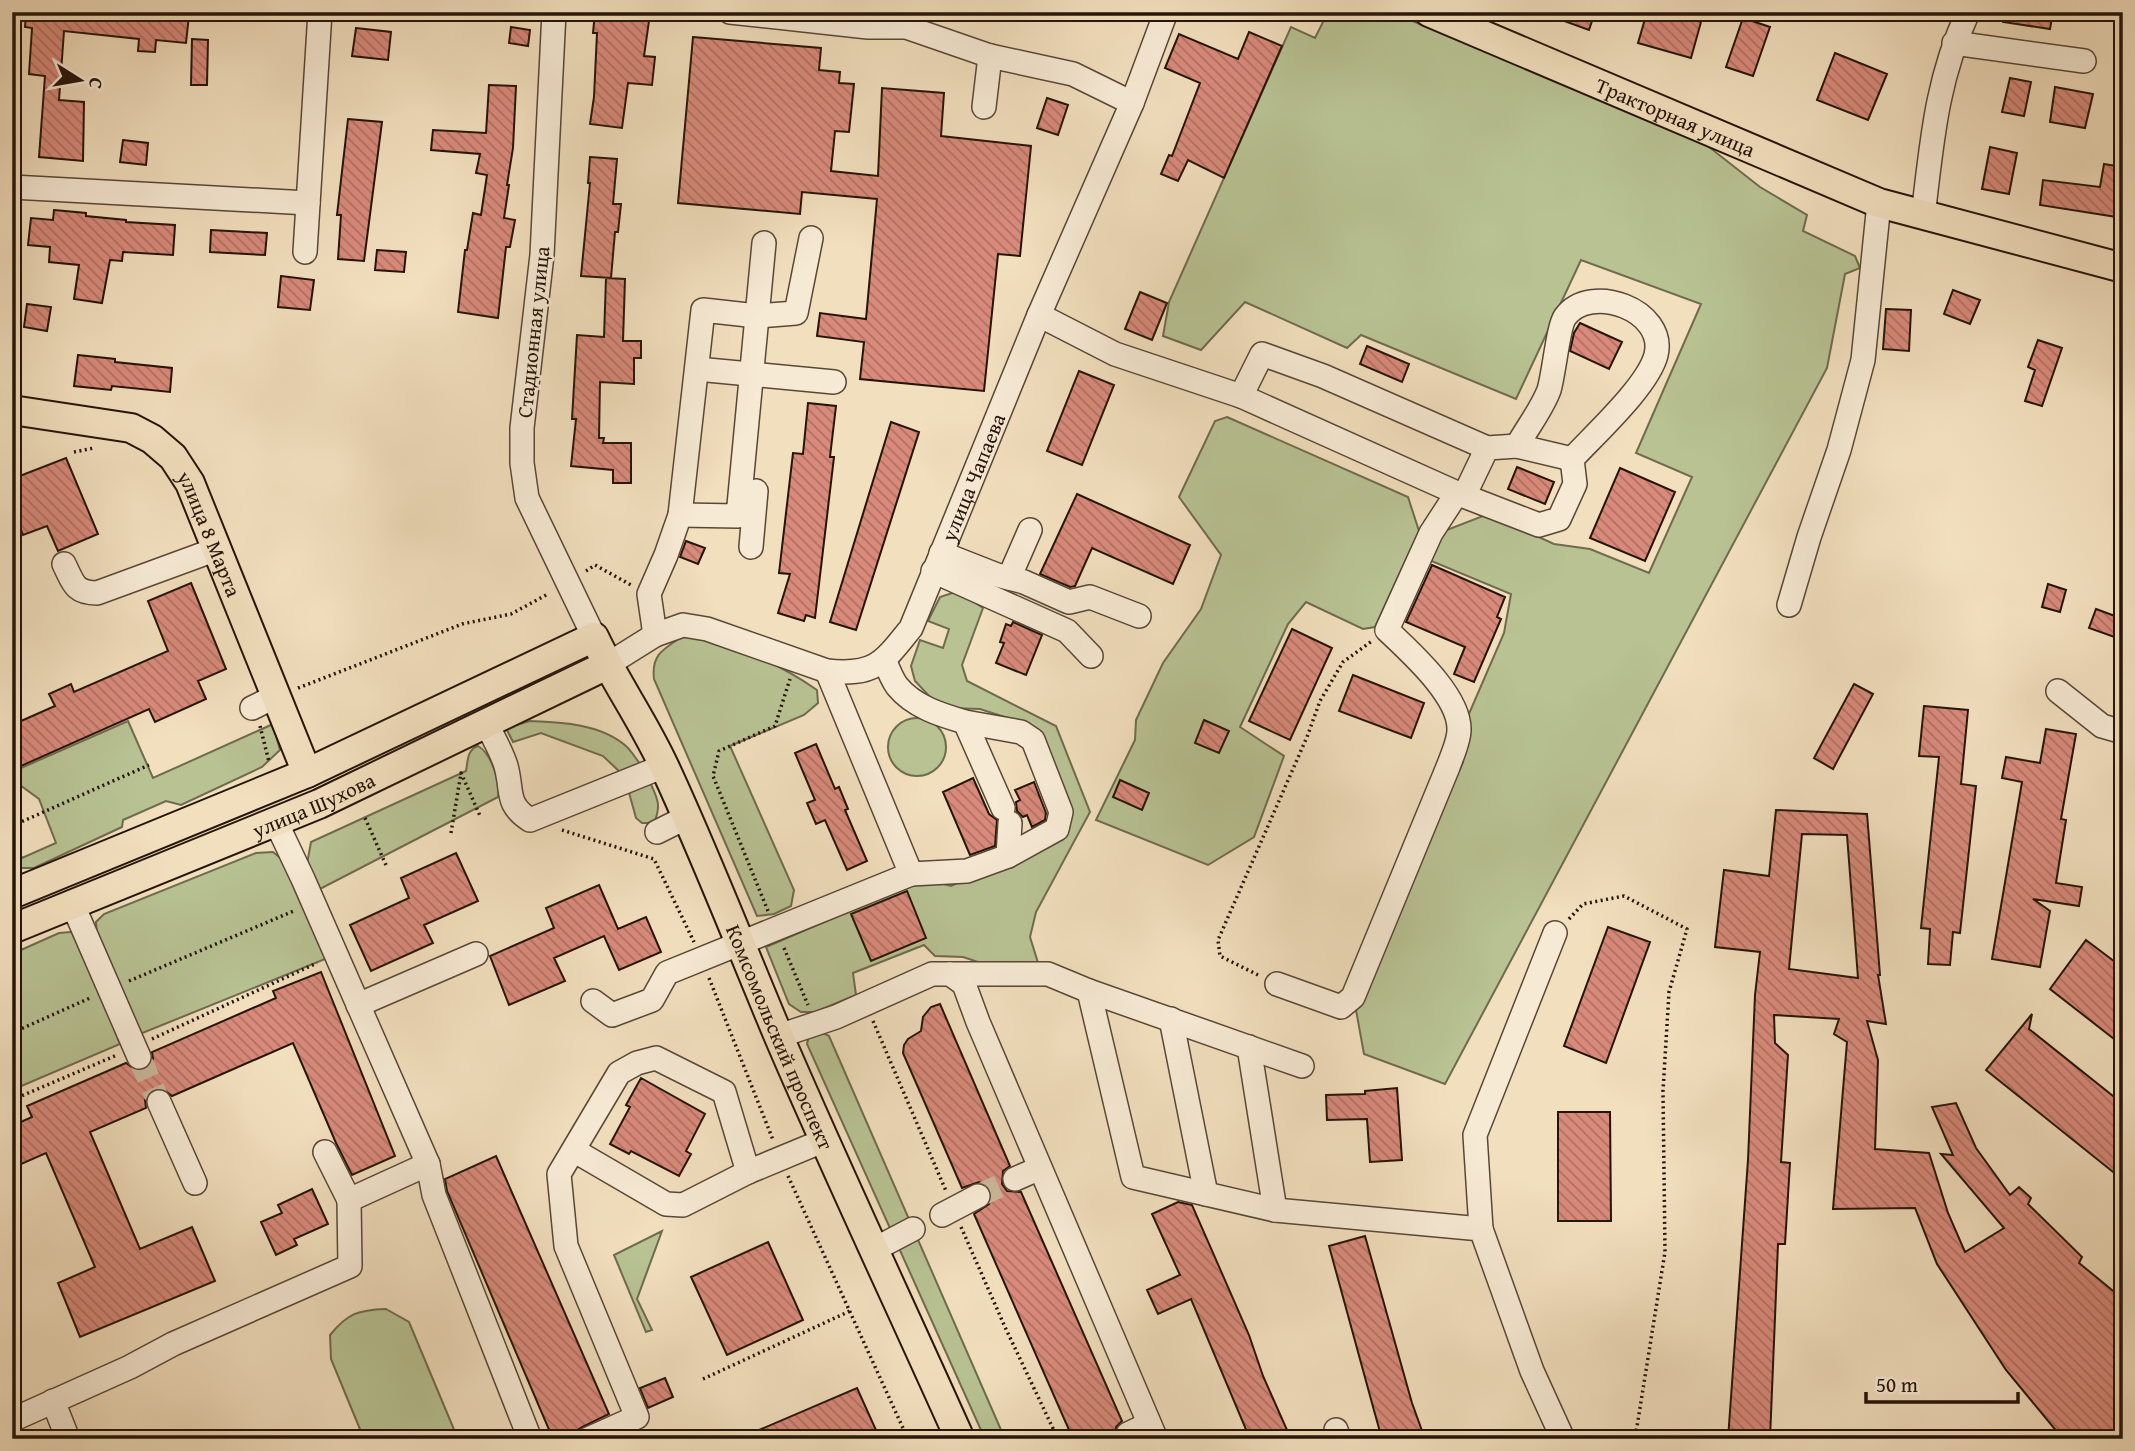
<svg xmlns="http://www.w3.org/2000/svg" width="2135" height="1451" font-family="'Gentium Book Plus',serif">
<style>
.green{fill:#b8c293;stroke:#6e6b4e;stroke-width:2}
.building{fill:url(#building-back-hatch);stroke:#251409;stroke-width:2;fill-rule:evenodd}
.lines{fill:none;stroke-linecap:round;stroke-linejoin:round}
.minor-tunnel{stroke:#c9b69a;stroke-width:23;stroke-dasharray:23 11;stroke-linecap:butt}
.minor-casing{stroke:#584736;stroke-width:26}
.major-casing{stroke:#251409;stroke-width:32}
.path{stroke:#251409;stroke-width:3.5;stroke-dasharray:2 3.5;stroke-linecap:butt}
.minor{stroke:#f7ead5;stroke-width:23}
.major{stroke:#f2dfbe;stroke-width:28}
.labels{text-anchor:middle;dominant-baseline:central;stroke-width:5;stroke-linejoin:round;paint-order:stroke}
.street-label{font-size:21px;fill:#251409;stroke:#f7ead5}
</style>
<defs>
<pattern id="building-back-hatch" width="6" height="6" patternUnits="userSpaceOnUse" patternTransform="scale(1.75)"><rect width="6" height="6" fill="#d98a7b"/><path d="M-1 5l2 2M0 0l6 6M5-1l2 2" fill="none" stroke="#b07063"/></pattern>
</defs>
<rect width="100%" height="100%" fill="#f2dfbe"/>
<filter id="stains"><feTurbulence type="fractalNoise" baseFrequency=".00286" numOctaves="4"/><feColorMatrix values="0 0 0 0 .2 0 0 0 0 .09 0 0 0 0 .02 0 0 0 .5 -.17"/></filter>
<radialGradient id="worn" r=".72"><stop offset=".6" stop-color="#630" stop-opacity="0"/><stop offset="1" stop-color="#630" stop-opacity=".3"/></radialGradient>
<path class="green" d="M1328,12H1391L1597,98L1704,143L1760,187L1807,215L1803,231L1855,256L1860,268L1845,274L1827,368L1445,1084L1364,1054L1356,1010L1422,850L1463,762L1468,716L1504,633L1511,594L1429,560L1439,533L1488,514L1554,544L1590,549L1649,573L1692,477L1636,453L1701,304L1581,260L1516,399L1361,335L1347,348L1245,302L1201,350L1163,336L1169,302L1291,27L1315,38Z
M1227,417L1408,497L1419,531L1375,627L1363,629L1306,602L1288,624L1240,727L1284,756L1254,837L1208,865L1096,820L1135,740L1136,720L1163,663L1201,609L1221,555L1179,497L1215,421Z
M958,591L983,608L962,665L967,681L1056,726L1090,812L1036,912L1030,937L1039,966L984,964L963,957L935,956L924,945L853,973L856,995L815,1012H801L789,1004L766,947L924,879L951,886L1049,843L1058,834L1023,723L980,709L950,708L931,698L915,681L911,666L920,640L943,648L949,629L928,621L940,597Z
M683,636C730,641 778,663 817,690L818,703L804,715L730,746L794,890L791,906L774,914L757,916L654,679C651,654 664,649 683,636Z
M888 747a29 29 0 1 1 58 0a29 29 0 1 1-58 0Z
M128,721L153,778L273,724L280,750L262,767L181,805L166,801L123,820L122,827L34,868H20L12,865V839L22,858L56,843L39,799L13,780L12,772Z
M530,721C561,722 602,724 627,747C632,752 636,759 641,765L621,773L603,756L541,733L513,742L506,728Z
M478,746C492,754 500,782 498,797L316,891L307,864L311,842L466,771C468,760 467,750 478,746Z
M649,780C657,798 662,804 654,823H642L636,818L628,789Z
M273,852L284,861L330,957L140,1034L97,935L96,922L104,914L256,853Z
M71,932L80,939L120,1044L12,1090V954L59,933Z
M817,1030L829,1036L1005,1439H985L807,1044L809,1035Z
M662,1231L637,1299L652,1330L646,1332L614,1255Z
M386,1309L409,1322L458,1439H364L331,1359L330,1335C348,1313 358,1310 386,1309Z"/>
<path class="building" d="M26,12H162L189,15L186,43L156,40L155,52L138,51L139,39L64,31L59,100L84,102L83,161L39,157L45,76L29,74L32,28L25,27Z
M595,12L650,14L644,56L655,57L652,85L628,83L622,128L590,124L594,97L597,33H593Z
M1545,12H1595L1589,30L1545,14Z
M1647,12H1669L1701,22L1691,58L1638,43Z
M2004,12H2053L2050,29L2003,22Z
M1743,18L1770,27L1753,76L1726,67Z
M511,27L530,30L528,46L509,43Z
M356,28L391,32L388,60L352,56Z
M1249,32L1282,46L1224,178L1188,160L1178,181L1161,174L1169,155L1172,156L1200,83L1165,68L1179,34L1238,59Z
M693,37L821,48L819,70L840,72L839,83L854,84L849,132L835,131L831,171L878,176L882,88L944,93L941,136L1031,146L1020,256L998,254L984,391L860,379L864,342L817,336L820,313L866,319L877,199L802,192L800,214L678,203Z
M192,39L208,40L207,85H191Z
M1835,53L1887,74L1868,120L1817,100Z
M2010,78L2031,82L2024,116L2002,112Z
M489,85L516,86L513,148L507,185H509L504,218L515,220L510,247H506L498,318L458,312L465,250H467L473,213L481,215L487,175L476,173L480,154L431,150L433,130L486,133Z
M2055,87L2093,94L2085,128L2050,122Z
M1047,98L1068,105L1058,135L1037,128Z
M348,119L382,122L364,261L338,259L341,215H337Z
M123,140L148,143L146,165L120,162Z
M1990,147L2017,153L2009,194L1982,189Z
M590,157L617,159L613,204H621L618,232H615L611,278L581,276L590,183H588Z
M2104,164L2123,167V218L2040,205L2043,180L2100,187Z
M54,210L86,213V216L126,220V222L175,225L173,255L123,252L122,261L110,260L102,303L74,299L79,265L49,262L50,247L28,245L31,218L53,220Z
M211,230L267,233L265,255L210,252Z
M377,250L406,252L404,272L375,270Z
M281,276L314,280L310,310L278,307Z
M606,278L625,279L623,341H641V358H634V384L600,382L599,438H604L603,443H631V483H613V470L571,466L576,419H572L577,335L604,337Z
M1953,290L1980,300L1970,324L1944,314Z
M1140,292L1167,303L1152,340L1125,329Z
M27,304L51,307L47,331L24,327Z
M1886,309L1911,310L1909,351L1883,349Z
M1580,323L1622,342L1609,369L1570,351L1574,333Z
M2038,340L2062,348L2042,406L2025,401L2035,370L2028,367Z
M1367,346L1409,364L1402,382L1360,364Z
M78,355L115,359V362L172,368L170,392L112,386L111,390L74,386Z
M1079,371L1114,385L1082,465L1047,451Z
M808,403L836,406L830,457H834L815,618L806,615L804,621L778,613L790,574L779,573L793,453L803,454Z
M891,422L919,432L856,630L830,622Z
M66,458L98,534L58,551L47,526L23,535L12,507V479Z
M1517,467L1554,482L1545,504L1508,489Z
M1620,468L1675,492L1645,561L1590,538Z
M1077,494L1190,545L1173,584L1092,548L1075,586L1070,587L1040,574Z
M686,541L705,548L698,564L680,557Z
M1432,565L1505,597L1497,617L1501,619L1474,682L1454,674L1465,647L1406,622Z
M191,583L226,669L198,681L206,699L155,722L149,709L12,770V725L55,706L49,694L71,684L74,692L168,651L148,601Z
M2048,584L2066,590L2060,612L2042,607Z
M2096,609L2123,619V640L2089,628Z
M1013,622L1042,635L1026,675L996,663L1004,643L1000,642L1006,624L1011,626Z
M1292,629L1332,648L1290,740L1249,721Z
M1353,675L1424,703L1411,738L1339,711Z
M1854,684L1873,694L1833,769L1814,758Z
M1924,706L1968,710L1961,784L1976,786L1960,933L1953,932L1950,965L1928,964L1930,929L1921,928L1939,757L1919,756Z
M1204,720L1229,731L1219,753L1195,743Z
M2046,729L2076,734L2061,819L2066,820L2056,883L2082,887L2079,906L2033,899L2050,911L2040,967L1992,959L2022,782L2002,778L2006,757L2040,763Z
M816,744L835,789L839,787L848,809L845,810L867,861L847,870L825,820L816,824L807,803L815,800L795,753Z
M973,778L989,814L997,820L995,846L970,855L943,792Z
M1120,780L1149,793L1142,810L1113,797Z
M1034,782L1046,813L1045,820L1032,827L1027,815L1023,817L1017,811L1016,802L1020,800L1015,790Z
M1776,810L1867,814L1880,975H1878L1886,1024L1867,1021L1878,1060L1875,1149L1929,1153L1948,1213L1965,1252L2004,1228L1941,1154L1953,1155L1932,1107L1956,1103L1976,1148L2010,1195L2019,1187L2031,1198L2028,1204L2082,1257L2079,1263L2123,1299V1439H2063L2006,1370L1937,1264L1915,1208L1833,1209L1847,1042L1834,1034L1839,1019L1774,1015L1775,1043L1788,1055L1781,1162L1790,1163L1785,1244H1778L1770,1439H1728L1748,1160L1755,995L1760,952L1715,947L1724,870L1769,876ZM1802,834L1847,835L1858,978L1789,969Z
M456,853L478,901L424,925L433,943L371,971L350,925L409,898L401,878Z
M599,885L618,929L646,917L661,952L619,970L604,936L554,958L565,981L509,1005L490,956L554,928L546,908Z
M907,891L926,938L871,961L851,914Z
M1608,927L1650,942L1606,1063L1564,1046Z
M2086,940L2123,968V1046L2050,989Z
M321,972L395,1156L352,1175L336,1143L293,1043L172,1096L161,1088L153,1090L145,1100L146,1108L90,1132L140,1249L192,1227L215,1281L80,1337L58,1283L95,1267L46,1153L12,1168V1126L32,1117L27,1106L126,1063L137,1071L145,1069L153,1059L152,1052L276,998L273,991Z
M940,1004L1010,1166L1003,1171L1002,1184L1007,1191L1021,1192L1122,1421L1116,1427L1115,1439H1073L974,1214L989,1204L992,1197L991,1190L986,1185L979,1182L962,1188L903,1053L904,1045L908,1039L921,1031L923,1017L931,1007Z
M2032,1014L2029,1029L2123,1104V1180L1986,1070Z
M641,1078L705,1114L686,1151L691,1154L679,1176L631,1151L629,1154L610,1144L630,1107L626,1105Z
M1397,1088L1402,1160L1370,1162L1367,1119L1327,1120L1326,1095L1365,1094V1091Z
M1558,1112H1610L1611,1221H1558Z
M496,1156L609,1414L582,1427L576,1431L574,1439H553L447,1191L445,1179Z
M312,1189L328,1224L294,1239L297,1245L276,1255L261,1222L282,1213L278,1205Z
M1178,1202L1192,1205L1249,1335L1263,1376L1291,1439H1250L1191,1299L1158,1314L1147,1290L1180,1275L1152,1214Z
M1365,1236L1412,1403L1425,1439H1382L1375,1414L1329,1246Z
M768,1242L803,1320L727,1355L691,1277Z
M665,1378L673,1397L648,1408L640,1388Z
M857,1388L880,1439H738Z"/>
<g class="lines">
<path class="minor-tunnel" d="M139,1057L159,1102
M978,1196L1015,1179"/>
<g class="minor-casing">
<g id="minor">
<path d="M554,12L542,255L522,428V463L527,498L594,637"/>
<path d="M730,12L868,27H906L990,56L1073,74L1132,103"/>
<path d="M1954,43L2084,61"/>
<path d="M984,107L990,56"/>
<path d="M12,187L308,203"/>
<path d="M1923,216C1932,142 1936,81 1968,12"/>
<path d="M305,252L320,12"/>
<path d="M1039,315L1115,354L1241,396L1457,493L1431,533L1387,630C1410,652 1460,696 1459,730C1459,741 1452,756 1448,767L1353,997L1341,1007L1277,984"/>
<path d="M697,369L834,382"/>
<path d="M1241,396L1262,354L1323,376L1487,448"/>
<path d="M1517,446L1572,459"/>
<path d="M1457,493L1464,496L1487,448L1517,446C1527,428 1542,409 1549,390C1554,374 1558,327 1565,317C1590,282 1667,310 1656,355C1648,386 1595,434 1572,459L1575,484L1559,519L1539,525L1464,496"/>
<path d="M680,515L738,516L764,243"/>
<path d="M751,547L756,491"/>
<path d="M941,553L997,575L1024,582L1069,602L1090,597L1139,616"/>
<path d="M64,564C73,582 74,593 97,593L217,549"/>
<path d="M933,571L1067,631L1091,656"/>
<path d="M1009,578L1030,530"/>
<path d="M1789,605L1809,537L1839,450L1863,360L1879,203"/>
<path d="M655,635L649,594L666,555L680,515L703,310L757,316L796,313L811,238"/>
<path d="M885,661C888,669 892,679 897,686C914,707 941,715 965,722L1003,808"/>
<path id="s1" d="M607,665L655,635L683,625L707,629L827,671C875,676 883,663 911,628L1039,315L1132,103L1166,12"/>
<path d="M827,671L911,874L967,871L1008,856L1010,823"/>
<path d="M2058,691L2102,726L2123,732"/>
<path d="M252,708L276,696"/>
<path d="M965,722L1021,732L1033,740L1061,812L1057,829L1008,856"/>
<path d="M487,724C493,738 502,752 506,766C513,791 505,804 530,820L664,766"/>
<path d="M275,820L303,879L428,1164L434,1195L530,1439"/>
<path d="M657,832L687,817"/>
<path d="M72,903L139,1057"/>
<path d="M950,974H1048L1089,991"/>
<path d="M593,1001L612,1015L652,1000L667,973L911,874"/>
<path d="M358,1005L476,954"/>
<path d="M1171,1019L1206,1194"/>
<path d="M779,1036L836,1017L932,974H950L964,984L978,1022L1156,1439"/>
<path d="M1249,1047L1275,1210"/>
<path d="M1302,1066L1089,991L1133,1177L1275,1210L1481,1229L1532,1371L1563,1439"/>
<path d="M159,1102L195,1183"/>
<path d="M575,1151L666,1204L683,1205L748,1172L825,1140"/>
<path d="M325,1152L349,1200L428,1164"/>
<path d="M1015,1179L1040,1168"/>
<path d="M942,1215L978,1196"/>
<path d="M1481,1229L1475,1135L1555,933"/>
<path d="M875,1249L913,1229"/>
<path d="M53,1401L68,1439"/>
<path d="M12,1420L130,1367L173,1344L350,1266L349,1200"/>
<path d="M1336,1430L1339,1439"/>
<path d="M1128,1434L1149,1424"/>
<path d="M588,1439L637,1417L566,1246L559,1174L619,1073L637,1063L656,1058L724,1092L748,1172"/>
</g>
</g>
<g class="major-casing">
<g id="major">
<path id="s2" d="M1429,12L1879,203L2123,268"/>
<path id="s3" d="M12,410L131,428L152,439L173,457L190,483L307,773"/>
<path id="s4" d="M12,894L307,773L594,637C615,682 644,722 665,768C706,856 741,947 779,1037C837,1172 900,1305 960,1439"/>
<path id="s5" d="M12,929L319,804L607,665"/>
</g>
</g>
<path class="path" d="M74,452L94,448
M586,571L595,565L631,585
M298,688L462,624L511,614L548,594
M260,726L269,762
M365,818L386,865
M12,826L149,765
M562,830L654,859L694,942
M451,833L461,773L481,818
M768,911L713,776L719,751L775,726L790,679
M1569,919L1583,904L1624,896L1687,929L1669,992L1663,1091L1665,1252L1635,1439
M784,948L808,1005
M1258,975L1220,956L1218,940L1307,737L1320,701L1343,662L1372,641
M709,978L773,1140
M129,981L296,910
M873,1021L946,1191
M12,1033L90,998
M152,1039L317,963
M12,1100L117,1055
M788,1176L908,1439
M961,1227L1005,1327L1058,1439
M703,1379L850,1311"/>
<use href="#minor" class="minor"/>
<use href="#major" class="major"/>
</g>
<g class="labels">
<g class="street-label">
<text stroke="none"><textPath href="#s2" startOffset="268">Тракторная улица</textPath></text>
<text transform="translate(533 332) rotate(-84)">Стадионная улица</text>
<text stroke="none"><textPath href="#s1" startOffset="502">улица Чапаева</textPath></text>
<text stroke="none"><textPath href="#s3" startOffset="257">улица 8 Марта</textPath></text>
<text stroke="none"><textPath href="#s5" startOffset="326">улица Шухова</textPath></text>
<text stroke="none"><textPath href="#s4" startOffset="1078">Комсомольский проспект</textPath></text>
</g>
</g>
<rect width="2135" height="1451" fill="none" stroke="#f2dfbe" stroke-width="42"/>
<rect x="14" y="14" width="2107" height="1423" fill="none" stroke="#251409" stroke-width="3.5"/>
<rect x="21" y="21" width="2093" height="1409" fill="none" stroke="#251409" stroke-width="2"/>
<g transform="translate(80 80) rotate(101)" stroke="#f7ead5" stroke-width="5" paint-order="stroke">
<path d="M0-5L12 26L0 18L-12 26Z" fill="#251409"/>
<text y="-10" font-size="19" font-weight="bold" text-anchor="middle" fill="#251409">С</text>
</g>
<path d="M1866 1392v10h152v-10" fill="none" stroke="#251409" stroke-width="3.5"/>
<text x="1876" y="1392" font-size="21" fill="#251409" stroke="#f7ead5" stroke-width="5" paint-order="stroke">50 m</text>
<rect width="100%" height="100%" filter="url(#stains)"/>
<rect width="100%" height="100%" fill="url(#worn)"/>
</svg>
